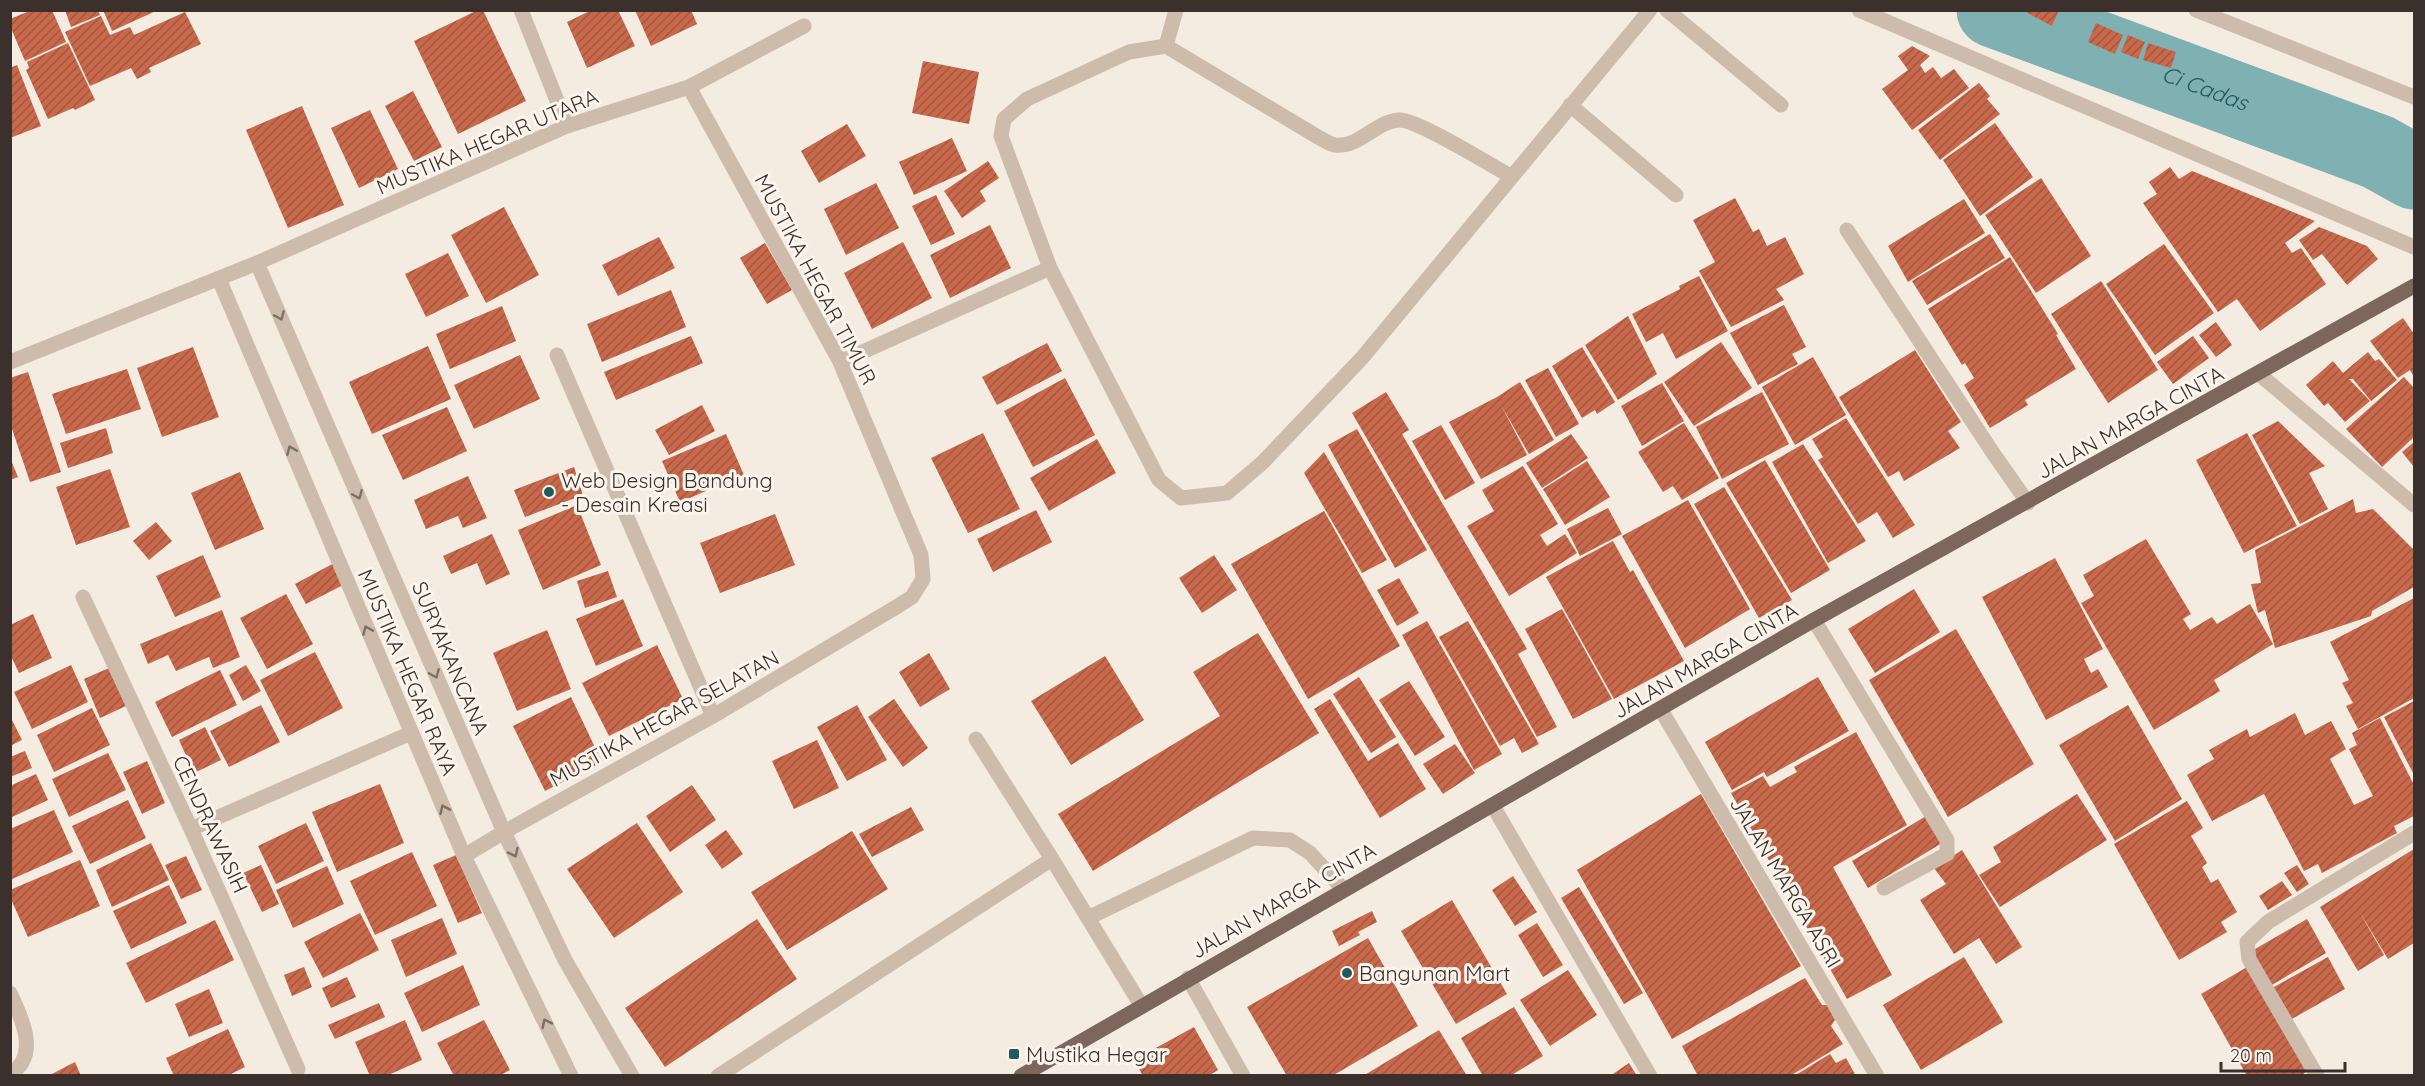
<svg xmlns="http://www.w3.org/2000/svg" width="2425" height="1086" font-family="Quicksand,sans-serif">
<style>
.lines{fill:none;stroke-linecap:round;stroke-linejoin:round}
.river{stroke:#7fb0b2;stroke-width:75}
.building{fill:url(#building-hatch)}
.service{stroke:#cdbbac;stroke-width:15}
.minor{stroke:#cdbbac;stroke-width:15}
.primary{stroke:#7d675c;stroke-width:15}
.oneway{stroke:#7d6f65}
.poi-dot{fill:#1f5a5e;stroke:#fbf5ee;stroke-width:2}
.labels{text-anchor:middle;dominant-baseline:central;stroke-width:6;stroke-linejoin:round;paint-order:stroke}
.street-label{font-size:21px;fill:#3b302b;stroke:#fbf5ee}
.poi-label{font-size:21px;fill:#3b302b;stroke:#fbf5ee;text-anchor:start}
.water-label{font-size:22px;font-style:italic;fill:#1f5a5e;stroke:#fbf5ee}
</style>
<defs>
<pattern id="building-hatch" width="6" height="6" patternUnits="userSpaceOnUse" patternTransform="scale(1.5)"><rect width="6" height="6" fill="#c8694b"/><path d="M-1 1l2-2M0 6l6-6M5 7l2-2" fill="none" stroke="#a4573f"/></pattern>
</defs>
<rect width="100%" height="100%" fill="#f4ebe1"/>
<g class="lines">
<path class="river" id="s1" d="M1994,10L2378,152L2414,172"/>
</g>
<path class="building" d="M32,10H52L66,42L25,61L10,26V19Z
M65,10H98L100,15L71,27Z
M103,10H158L112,31Z
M478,10H483L526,101L458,134L414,41Z
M592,10H618L635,46L587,68L567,22Z
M635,10H691L697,24L651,46Z
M2022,10H2059L2052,26Z
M185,12L201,44L149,68L151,72L137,79L131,68L90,86L65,32L101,16L110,35L130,27L134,35Z
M2096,23L2123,35L2115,54L2088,42Z
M2128,35L2145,42L2138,59L2121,52Z
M68,43L95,100L75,110L73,108L48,119L26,70L29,68L27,62Z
M2148,43L2176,52L2171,68L2143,60Z
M1912,46L1930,56L1920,65L1925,73L1933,67L1941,78L1954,69L1969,88L1912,130L1882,89L1908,70L1898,56Z
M923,61L979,72L969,124L912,113Z
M17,65L41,126L10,138V68Z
M1979,83L1990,96L1987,99L2000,114L1940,160L1918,130Z
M413,91L442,147L414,161L385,106Z
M302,106L344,205L288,228L246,130Z
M370,110L398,169L359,188L331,128Z
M1995,123L2033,177L1980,216L1943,160Z
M847,124L866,156L819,183L801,151Z
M952,138L967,171L914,195L899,162Z
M988,161L999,178L980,191L986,201L962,218L944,191Z
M2170,167L2179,179L2192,171L2315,221L2285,243L2292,253L2301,248L2326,284L2260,331L2237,299L2218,312L2143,203L2157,194L2149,182Z
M2041,178L2091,256L2036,293L1985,215Z
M876,183L899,228L846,255L824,209Z
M936,195L955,234L931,245L912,206Z
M1735,198L1753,232L1759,229L1767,246L1785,237L1804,274L1776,289L1784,300L1731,327L1699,271L1715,262L1693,220Z
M1964,199L1985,233L1908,282L1888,246Z
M504,207L539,275L486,303L451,235Z
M990,225L1011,268L950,298L930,255Z
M2319,227L2367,246L2378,259L2347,285L2322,254L2313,260L2299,240Z
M1990,234L2005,258L1927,305L1912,281Z
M659,237L675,268L618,296L602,265Z
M903,242L932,298L872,329L844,273Z
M765,243L792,290L767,304L740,258Z
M2164,244L2214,313L2155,355L2106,284Z
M448,253L469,296L426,317L405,274Z
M2010,257L2058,334L2056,335L2076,369L2025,400L2028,405L1990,428L1964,385L1974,378L1965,363L1962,365L1928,309Z
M1699,276L1728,331L1676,359L1663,333L1646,342L1632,314L1680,289L1679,286Z
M2101,281L2158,370L2108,403L2051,314Z
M671,290L686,327L602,362L587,324Z
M1784,305L1806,347L1792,354L1798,364L1758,385L1730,333Z
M502,306L516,341L450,369L436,334Z
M1628,316L1657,374L1618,400L1585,345Z
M2403,318L2414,334V377L2410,370L2398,378L2370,341Z
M2216,322L2232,345L2216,357L2199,335Z
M691,336L703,363L616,400L604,372Z
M2193,336L2209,358L2173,384L2157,362Z
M1721,342L1752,388L1694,426L1664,382Z
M1047,343L1062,371L997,405L982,377Z
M428,346L451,399L372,434L349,382Z
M193,347L219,417L162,437L137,368Z
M1582,347L1615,402L1597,414L1595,410L1582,418L1552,366Z
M1915,350L1961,422L1948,431L1960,448L1904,481L1899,471L1888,477L1839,397Z
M2368,352L2375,361L2379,359L2397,380L2371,401L2353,379H2349L2370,401L2345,422L2328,403L2324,406L2306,385L2333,361L2343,373Z
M520,355L540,399L474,429L454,385Z
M1813,357L1846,415L1795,445L1762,387Z
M1548,368L1579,424L1556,437L1525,380Z
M127,369L141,409L66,434L52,394Z
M28,372L61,472L30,482L10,423V378Z
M2404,377L2414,388V437L2382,467L2346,429Z
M1065,378L1095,435L1033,467L1004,411Z
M1520,382L1554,440L1529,454L1501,405L1527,455L1481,479L1449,422L1497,397Z
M1662,383L1684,421L1642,446L1621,406Z
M1386,392L1409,430L1402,434L1527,649L1518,654L1557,727L1537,737L1498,665L1352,413Z
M1762,392L1789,444L1722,479L1696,427Z
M702,405L715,431L669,455L655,430Z
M447,407L467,451L403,480L382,435Z
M1846,418L1915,525L1893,538L1877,512L1858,524L1818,460L1823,457L1812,439Z
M2278,421L2325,466L2309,473L2328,509L2300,524L2252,435Z
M1684,423L1719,478L1682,500L1673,486L1663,492L1638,452Z
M1441,425L1475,483L1445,500L1412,441Z
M106,428L113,453L68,468L60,443Z
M1357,429L1427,550L1395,568L1328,445Z
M983,433L1020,509L968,533L931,458Z
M2247,433L2297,526L2244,553L2196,460Z
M726,434L744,475L680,502L662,461Z
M1571,434L1588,458L1542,488L1526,463Z
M1097,439L1116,473L1049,511L1030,478Z
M2414,442V467L2402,452Z
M1803,444L1866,541L1828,563L1772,462Z
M1324,452L1387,560L1362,573L1304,473Z
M10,458L18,477L10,480Z
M1765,460L1830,570L1791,593L1726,483Z
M1587,461L1610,497L1565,525L1543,489Z
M1523,466L1558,524L1540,535L1547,546L1565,534L1577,553L1509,596L1467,526L1494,511L1482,490Z
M574,467L583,495L525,517L514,490Z
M110,469L130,527L76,545L56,487Z
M240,472L264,529L215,550L191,493Z
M468,476L487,518L463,528L458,516L426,529L414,500Z
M1724,487L1792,600L1759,618L1694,504Z
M2353,499L2356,513L2373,509L2414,550V587L2372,611L2371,616L2275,648L2265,610L2258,613L2251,584L2261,583L2255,550Z
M1688,500L1750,609L1685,648L1622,536Z
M577,505L601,565L543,590L518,530Z
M1608,508L1622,534L1580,556L1567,529Z
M1036,510L1052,542L993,572L977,539Z
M1324,511L1400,646L1308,699L1231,564Z
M775,514L795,565L720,593L700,543Z
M156,522L172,541L149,560L133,541Z
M492,534L510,574L486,585L477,563L451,574L443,556Z
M2146,539L2191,614L2183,619L2190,630L2212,617L2217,624L2250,604L2273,644L2214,680L2220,691L2154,730L2081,603L2094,596L2083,575Z
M1613,541L1630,572L1633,570L1684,661L1614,699L1546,577Z
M203,555L221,597L175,617L156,576Z
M1214,555L1237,590L1202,613L1179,578Z
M2055,558L2103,649L2084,659L2091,673L2098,669L2108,687L2046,720L1982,597Z
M336,562L347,583L306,604L295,584Z
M608,571L617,597L585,608L577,581Z
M1399,578L1419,613L1397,626L1377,590Z
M1914,589L1940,632L1875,673L1848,629Z
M286,594L313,644L267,669L240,618Z
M2414,598V698L2358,729L2346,706L2353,703L2342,683L2349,680L2330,642Z
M623,599L643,646L596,666L576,619Z
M1562,609L1612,699L1573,719L1525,629Z
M222,610L240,657L213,668L209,657L176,671L168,655L148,664L140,644Z
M33,614L52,658L19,673L10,654V625Z
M1427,621L1502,754L1474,770L1402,635Z
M1468,621L1539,744L1522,753L1514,738L1500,746L1439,637Z
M1956,629L2034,764L1948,817L1869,680Z
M547,630L571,689L517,711L493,653Z
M1258,633L1319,733L1093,871L1058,814L1220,716L1193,672Z
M657,645L683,699L609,736L582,683Z
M315,652L343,708L288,736L260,680Z
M929,653L950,689L920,707L899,672Z
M1105,656L1144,720L1071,765L1031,701Z
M71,665L88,702L32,729L14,692Z
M246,665L261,691L243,701L229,675Z
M109,668L126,706L100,718L84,679Z
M220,670L237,705L172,737L155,702Z
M1359,677L1396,737L1371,753L1333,694Z
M1818,677L1849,731L1767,777L1764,772L1732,790L1705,742Z
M1409,681L1445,737L1415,756L1379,700Z
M571,697L602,762L545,791L513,726Z
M894,699L928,748L903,767L868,717Z
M1330,699L1368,761L1398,743L1426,789L1380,818L1314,709Z
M2414,701V775L2384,717Z
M261,705L280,742L229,767L210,731Z
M857,705L887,760L847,781L817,727Z
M2128,705L2182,799L2115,841L2059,745Z
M92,708L110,745L54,772L37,735Z
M2295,713L2305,735L2331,721L2346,749L2330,759L2354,805L2373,796L2349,749L2357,745L2352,733L2380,718L2414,785V816L2394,826L2397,833L2322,873L2318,864L2304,871L2264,794L2212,821L2187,775L2214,759L2209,750L2247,729L2250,737Z
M10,716L22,740L10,746Z
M205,727L221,760L194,773L179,740Z
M1856,732L1907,825L1833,867L1892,975L1847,999L1731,793L1763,776L1770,787L1797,772L1794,767Z
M817,740L839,788L794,809L772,761Z
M1455,744L1475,773L1443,794L1423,764Z
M25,751L32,768L10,777V757Z
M108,753L126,790L69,817L52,779Z
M147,761L165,803L142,814L123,772Z
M36,774L48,800L10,818V786Z
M380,784L404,843L337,872L312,812Z
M692,785L716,820L670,852L646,816Z
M1701,794L1801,966L1672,1039L1577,870Z
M2077,794L2107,840L2000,907L1979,875L2001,862L1993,847Z
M128,800L146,838L90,864L72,826Z
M2187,801L2203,828L2191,836L2207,863L2202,867L2211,883L2218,879L2237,912L2221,922L2227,932L2179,960L2114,844Z
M911,807L924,830L872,857L859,834Z
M54,810L73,852L10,880V829Z
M1926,816L1942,843L1868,888L1852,861Z
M306,823L324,861L276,884L258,846Z
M637,823L683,892L614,938L567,869Z
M726,830L743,854L722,869L705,845Z
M852,831L888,889L787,950L751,892Z
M151,843L169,880L112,907L96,870Z
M2414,849V943L2388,959L2359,911L2384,955L2358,971L2320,907Z
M1962,850L2022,947L1996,964L1979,938L1954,954L1920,900L1946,884L1934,868Z
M412,852L437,906L375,935L350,881Z
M456,855L482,913L458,923L433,865Z
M186,856L202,890L181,899L165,865Z
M80,860L100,906L28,937L10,897V890Z
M261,865L279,904L262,912L243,873Z
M2297,865L2309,884L2297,892L2284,873Z
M327,866L344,904L293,928L276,890Z
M1513,876L1537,912L1515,926L1492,890Z
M2282,881L2292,895L2268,910L2259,896Z
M169,885L187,923L131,949L113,911Z
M1579,887L1643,993L1624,1004L1561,898Z
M1452,900L1507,994L1456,1024L1401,931Z
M1372,911L1377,922L1358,932L1360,935L1339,946L1332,931Z
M360,913L379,950L323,978L304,942Z
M442,918L457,954L406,977L391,940Z
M757,919L797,979L665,1067L625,1008Z
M2307,919L2326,953L2270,986L2250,952Z
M215,920L234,960L146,1003L126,963Z
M1537,923L1563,965L1543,977L1518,935Z
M1368,938L1418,1026L1332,1076H1287L1247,1007Z
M1964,957L2003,1022L1921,1070L1883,1005Z
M2328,957L2345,989L2290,1020L2272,988Z
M463,965L480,1005L422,1032L404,993Z
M2249,966L2307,1071L2301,1076H2247L2201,994Z
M304,967L312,987L292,996L284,975Z
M1568,970L1597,1015L1550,1046L1520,1000Z
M347,977L356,997L331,1008L322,988Z
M1805,978L1822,1005H1827L1835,1020L1831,1026L1843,1044L1790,1076H1698L1682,1046Z
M209,989L223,1023L189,1037L175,1004Z
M379,1003L385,1017L335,1039L328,1025Z
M1514,1007L1543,1056L1510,1076H1483L1461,1038Z
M405,1020L422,1060L386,1076H370L355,1042Z
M484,1020L510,1070L499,1076H454L437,1043Z
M1194,1027L1218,1070L1208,1076H1143L1134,1060Z
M228,1029L245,1067L227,1076H174L166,1058Z
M1439,1030L1467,1076H1363Z
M1830,1054L1836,1063L1846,1058L1856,1076H1794Z
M75,1062L81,1076H48Z
M1629,1063L1637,1076H1610Z"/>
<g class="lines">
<path class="service" d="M1166,46L1176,10
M1847,230L1993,453L2028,503
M1814,620L1947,840V854L1884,888
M976,739L1052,859L1141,1005
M1493,806L1650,1076
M1088,918L1253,838L1290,840L1310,853L1344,890
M718,1076L1052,859"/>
<path class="minor" d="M521,10L567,126
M1667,10L1781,105
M1859,10L2414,247
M2196,10L2414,97
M1570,105L1676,195
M257,263L504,832L565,960L632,1076
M1050,268L1159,480L1181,498L1227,493L1262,463L1362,358L1650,10
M219,279L464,856L571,1076
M557,355L713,716
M10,362L257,263L567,126L689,87L804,26
M840,362L1050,268L1001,136L1004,119L1027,99L1129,52L1166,46L1318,137C1323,139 1329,144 1335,145C1359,148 1376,121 1399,120C1417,119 1492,166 1512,177
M2259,374L2414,505
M83,597L191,829L298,1069
M1661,710L1877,1076
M191,829L411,733
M464,856L504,832L713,716L898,606L912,597L923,579L921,555L840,362L689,87
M1188,978L1243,1076
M10,993C22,1018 40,1056 10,1074
M2317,1076L2249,959L2247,942L2268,922L2414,833"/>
<path class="primary" d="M1021,1076L1814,620L2414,286"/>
</g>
<defs><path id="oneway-chevron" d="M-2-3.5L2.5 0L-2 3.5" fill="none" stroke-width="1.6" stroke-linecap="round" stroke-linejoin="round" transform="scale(1.5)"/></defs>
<g class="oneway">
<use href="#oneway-chevron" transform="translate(280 316) rotate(67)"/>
<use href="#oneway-chevron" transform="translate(291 450) rotate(-113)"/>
<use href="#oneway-chevron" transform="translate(358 495) rotate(67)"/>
<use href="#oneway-chevron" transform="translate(367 630) rotate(-113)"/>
<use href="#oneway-chevron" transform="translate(435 674) rotate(67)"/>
<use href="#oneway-chevron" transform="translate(444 809) rotate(-114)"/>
<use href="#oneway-chevron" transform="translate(514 853) rotate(65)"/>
<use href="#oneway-chevron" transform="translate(546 1023) rotate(-116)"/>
</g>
<g class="poi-dot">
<circle cx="549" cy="492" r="6"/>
<circle cx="1347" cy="973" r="6"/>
<rect x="1008" y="1048" width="12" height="12" rx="3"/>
</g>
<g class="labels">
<g class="street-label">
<text transform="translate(487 141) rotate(-23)">MUSTIKA HEGAR UTARA</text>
<text transform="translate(816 279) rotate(62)">MUSTIKA HEGAR TIMUR</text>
<text transform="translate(2130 422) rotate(-29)">JALAN MARGA CINTA</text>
<text transform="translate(451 658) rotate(67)">SURYAKANCANA</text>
<text transform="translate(1705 660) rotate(-30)">JALAN MARGA CINTA</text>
<text transform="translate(408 672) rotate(67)">MUSTIKA HEGAR RAYA</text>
<text transform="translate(664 718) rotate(-29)">MUSTIKA HEGAR SELATAN</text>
<text transform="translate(211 824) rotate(65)">CENDRAWASIH</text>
<text transform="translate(1786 882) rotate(59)">JALAN MARGA ASRI</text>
<text transform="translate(1283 900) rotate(-30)">JALAN MARGA CINTA</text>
</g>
<g class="poi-label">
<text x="561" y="480">Web Design Bandung<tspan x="561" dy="24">- Desain Kreasi</tspan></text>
<text x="1359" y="973">Bangunan Mart</text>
<text x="1026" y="1054">Mustika Hegar</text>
</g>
<g class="water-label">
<text stroke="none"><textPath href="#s1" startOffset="225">Ci Cadas</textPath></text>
</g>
</g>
<rect width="2425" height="1086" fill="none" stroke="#3b302b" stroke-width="24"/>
<path d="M2221 1062v9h124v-9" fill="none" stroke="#3b302b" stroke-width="3"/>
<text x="2230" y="1062" font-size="18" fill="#3b302b" stroke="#fbf5ee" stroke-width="4.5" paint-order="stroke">20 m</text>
</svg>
